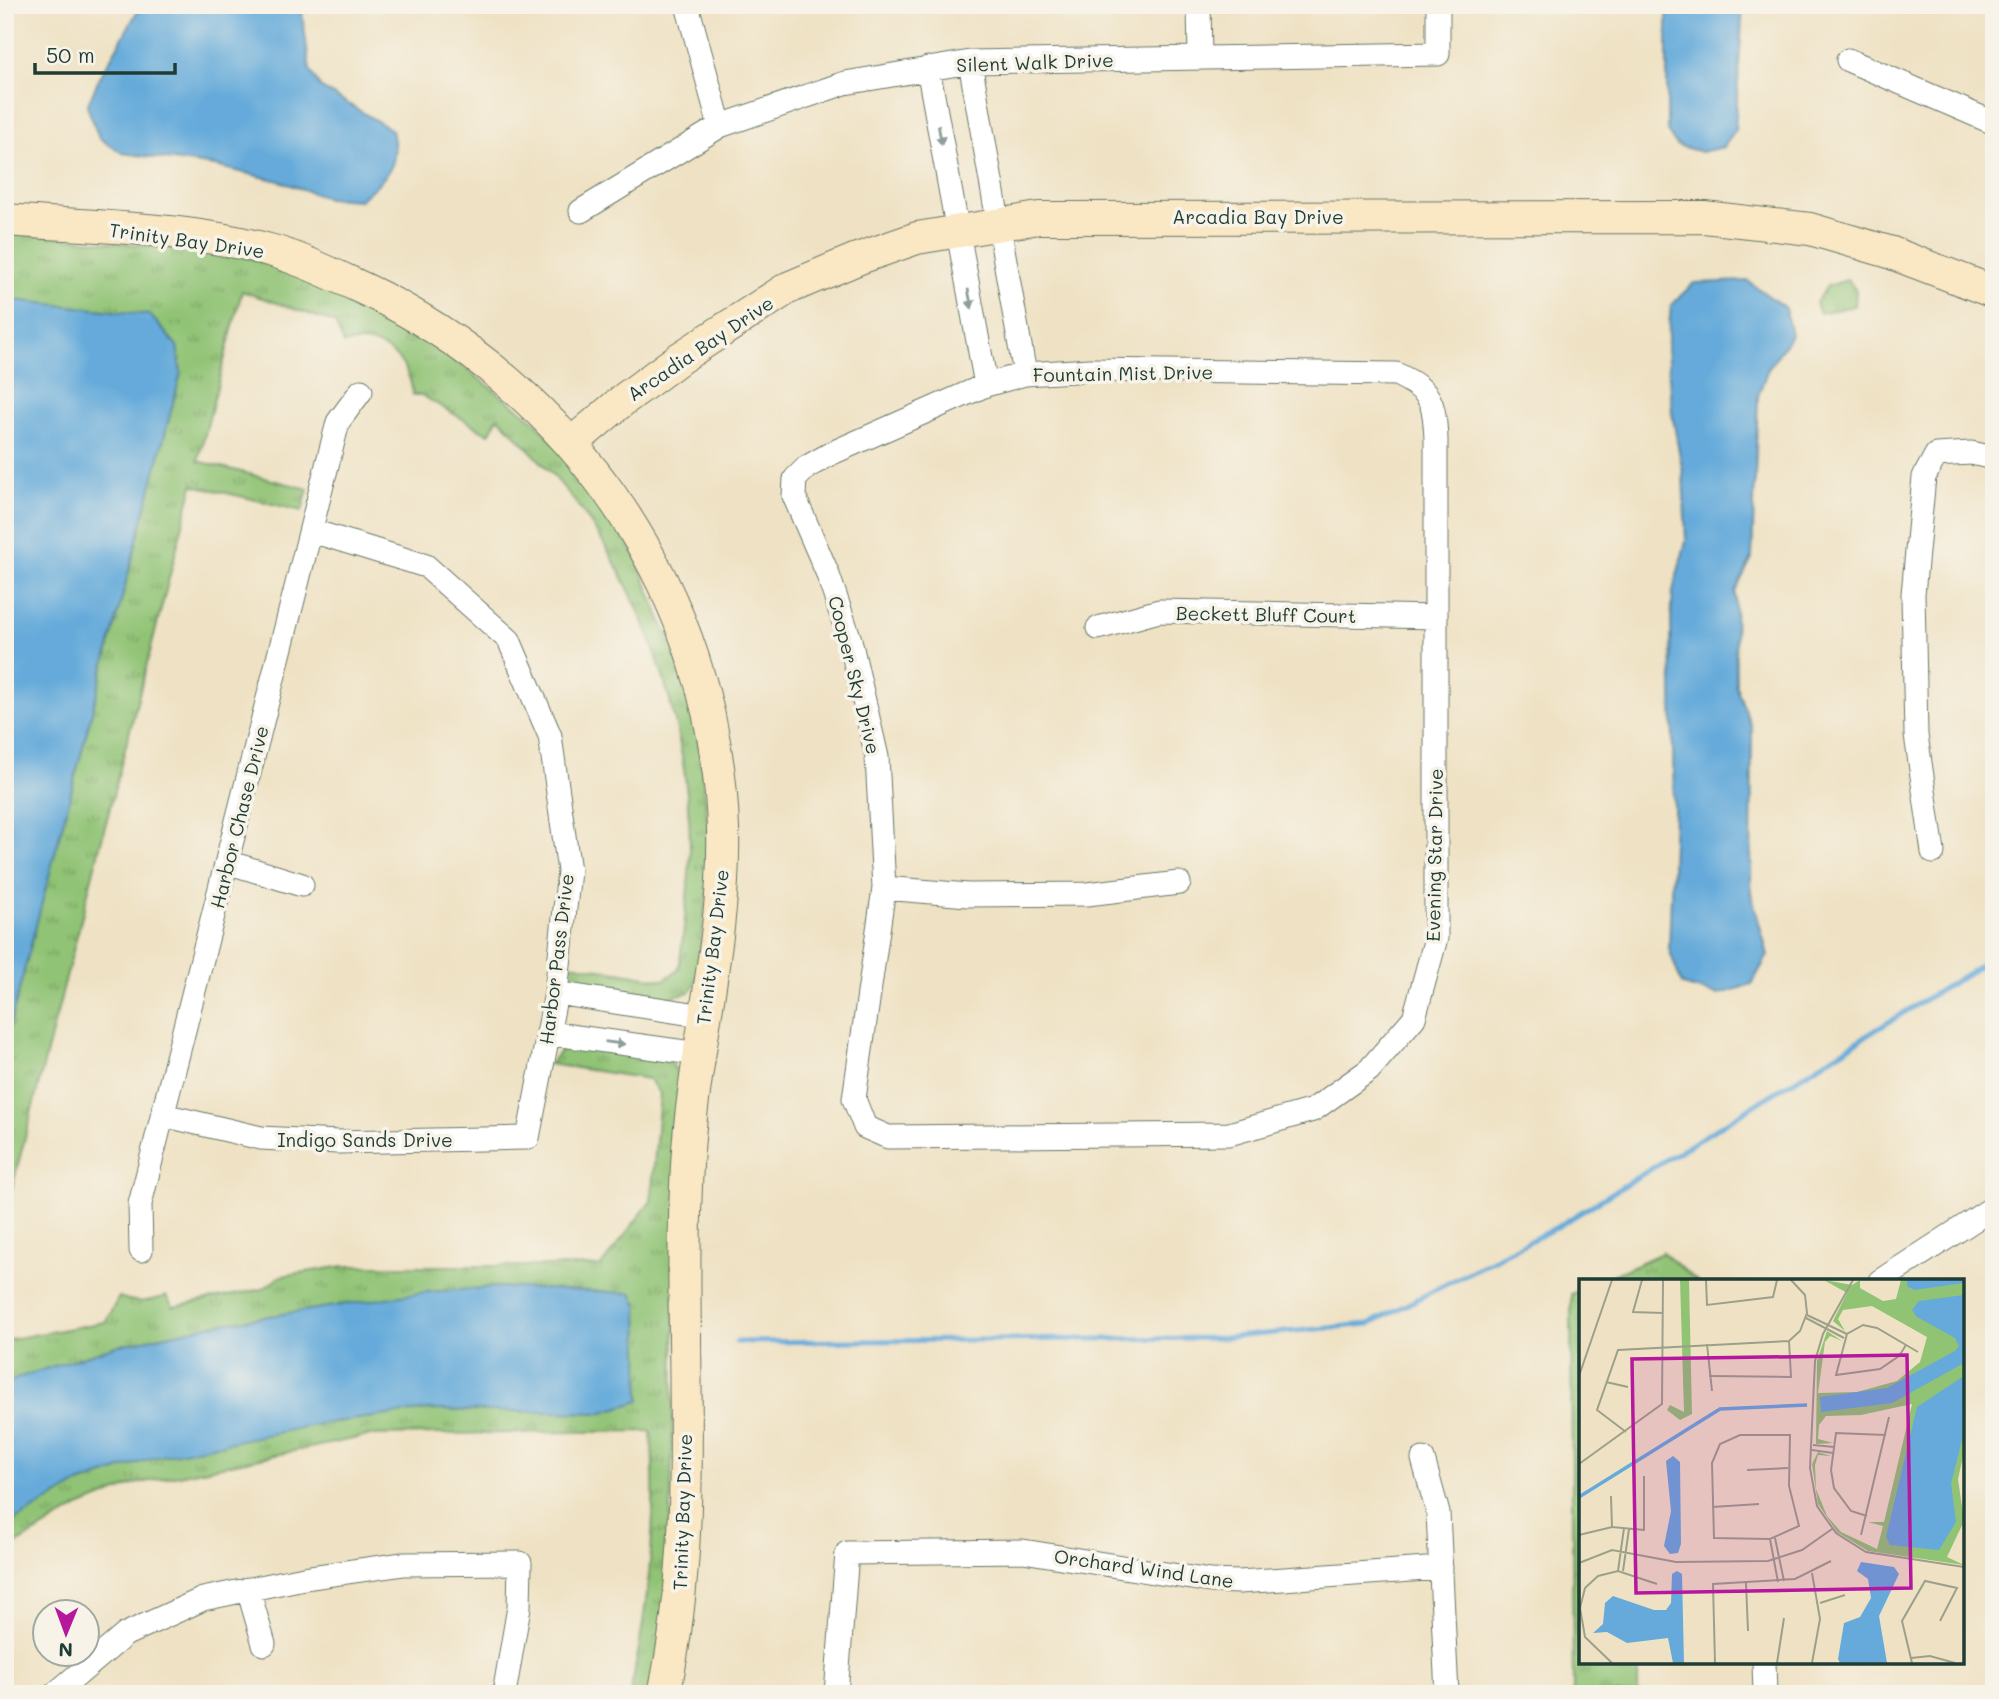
<svg xmlns="http://www.w3.org/2000/svg" width="1999" height="1699" font-family="Mali,sans-serif">
<style>
.grass{fill:url(#grass-tufts);stroke:#588054;stroke-width:2}
.water{fill:#65aada;stroke:#427487;stroke-width:2}
.lines{fill:none;stroke-linecap:round;stroke-linejoin:round}
.stream{stroke:#65aada;stroke-width:5}
.street-casing{stroke:#687766;stroke-width:25}
.secondary-casing{stroke:#687766;stroke-width:34}
.street{stroke:#fff;stroke-width:23}
.secondary{stroke:#fae7c3;stroke-width:32}
.oneway{fill:#8f9e9a}
.labels{text-anchor:middle;dominant-baseline:central;stroke-width:7;stroke-linejoin:round;paint-order:stroke}
.street-label{font-size:19px;fill:#1f3d34;stroke:#f7f3e8}
.inset-river{fill:none;stroke:#65aada;stroke-width:3.5}
.inset-road{fill:none;stroke:#9ca08a;stroke-width:2}
.view{fill:#b5179e;fill-opacity:0.15;stroke:#b5179e;stroke-width:3.5}
.inset-edge{fill:none;stroke:#1f3d34;stroke-width:3.5}
</style>
<defs>
<pattern id="grass-tufts" width="24" height="20" patternUnits="userSpaceOnUse" patternTransform="scale(1.75)"><rect width="24" height="20" fill="#90c374"/><path d="M3 7l-1-3M5 7V3M7 7l1-3M15 17l-1-3M17 17v-4M19 17l1-3" fill="none" stroke="#75a060"/></pattern>
</defs>
<rect width="100%" height="100%" fill="#f7f3e8"/>
<filter id="ink" filterUnits="userSpaceOnUse"><feTurbulence type="fractalNoise" baseFrequency=".0143" numOctaves="2"/><feDisplacementMap in="SourceGraphic" scale="14" xChannelSelector="R" yChannelSelector="G"/><feConvolveMatrix kernelMatrix="1 2 1 2 8 2 1 2 1" color-interpolation-filters="sRGB"/></filter>
<filter id="wash" filterUnits="userSpaceOnUse"><feTurbulence type="fractalNoise" baseFrequency=".00686" numOctaves="4" result="noise"/><feDisplacementMap in="SourceGraphic" scale="28" xChannelSelector="R" yChannelSelector="G"/><feGaussianBlur stdDeviation="1.57" result="paint"/><feColorMatrix in="noise" values="0 0 0 0 0 0 0 0 0 0 0 0 0 0 0 0 0 1.4 0 .05"/><feComposite in="paint" operator="in"/></filter>
<g filter="url(#wash)">
<rect width="100%" height="100%" fill="#efe2c4"/>
<path class="grass" d="M5,232L241,255L313,279L403,321L535,421L589,484L635,555L694,702L712,858L696,982L690,992L663,999L578,986L565,974V963L664,980L679,969C684,930 689,891 690,852C690,743 658,632 601,539C573,493 535,455 498,417L489,434L421,395H413C409,358 381,335 344,344L335,323L242,291L198,461L308,489L302,511L193,485L5,1215Z
M1848,280L1856,290L1855,306L1820,313L1816,303L1827,286Z
M573,1046L663,1059L672,1064L680,1077L669,1592L651,1694H630C648,1610 658,1517 651,1431L372,1435L135,1484L79,1507L5,1551V1340L105,1322L119,1297C137,1304 148,1302 166,1296L173,1307L263,1289L281,1276L344,1266H601L651,1201L660,1094L649,1079L549,1064L564,1047Z
M1662,1252L1697,1281H1600L1662,1253Z
M1581,1290V1662H1638V1694H1573L1571,1294Z"/>
<path class="water" d="M141,5H301L310,70L320,87L392,130C401,168 386,176 360,200L327,198L279,181L215,166L122,153L99,138L87,106L99,79Z
M1667,5H1743L1735,130L1724,147L1701,152L1676,145L1667,131Z
M1748,281L1785,308L1791,335L1767,371L1758,396L1752,558L1735,592L1736,686L1752,729L1751,893L1768,955L1752,984L1718,995L1682,985L1669,949L1674,812L1671,622L1673,591L1686,541L1683,473L1672,413L1667,349L1671,305L1694,283Z
M5,299L150,315L177,346L181,373L5,1044Z
M501,1287L632,1293L638,1306L640,1401L600,1413L429,1410L319,1424L153,1458L76,1485L5,1526V1385L20,1377L116,1346L217,1324L426,1292Z"/>
<g class="lines">
<path class="stream" d="M736,1342L1222,1338L1369,1324L1557,1227L1994,957"/>
</g>
</g>
<g filter="url(#ink)">
<g class="lines">
<g class="street-casing">
<path id="street" d="M687,5L720,126
M1199,5L1200,57
M1848,60L1994,123
M970,62L1025,374
M928,68L986,385
M581,211L720,126L845,83L970,62L1438,54V5
M1090,370L1396,374C1432,391 1434,401 1436,439V938L1414,1018L1369,1070L1313,1110L1229,1134L888,1137L865,1127L854,1099L884,888L877,757L850,640L827,572L794,496L795,479L807,467L832,453L986,385L1025,374Z
M1098,628L1159,611L1436,617
M1933,852L1916,735L1913,594L1924,477L1936,455L1971,453L1994,458
M227,862L302,885
M884,888L968,895L1087,894L1179,883
M556,993L705,1016
M548,1033L699,1054
M163,1115L261,1138L338,1142L528,1138L556,993L569,871L550,736L509,640L426,566L312,531
M141,1250L140,1204L338,422L361,391
M1880,1281L1994,1207
M1423,1459L1438,1513L1447,1694
M248,1589L264,1644
M1764,1662L1765,1694
M55,1694L126,1634L203,1599L304,1578L403,1564L520,1563L519,1607L504,1694
M836,1694L847,1553L1023,1551L1210,1581L1239,1582L1441,1568"/>
</g>
<g class="secondary-casing">
<path id="secondary" d="M5,220C93,227 188,227 273,251C304,260 334,275 362,288C574,387 716,594 723,829C726,942 693,1052 687,1165C677,1341 702,1520 664,1694
M572,443L623,400L680,358L788,288L857,259L917,238L1039,218L1704,217L1810,229L1889,252L1994,292"/>
</g>
<use href="#street" class="street"/>
<use href="#secondary" class="secondary"/>
</g>
<defs><path id="oneway-solid" d="M-6-.8H1V-3.2L6.5 0L1 3.2V.8H-6Z" transform="scale(1.75)"/></defs>
<g class="oneway">
<use href="#oneway-solid" transform="translate(940 135) rotate(80)"/>
<use href="#oneway-solid" transform="translate(970 299) rotate(79)"/>
<use href="#oneway-solid" transform="translate(615 1043) rotate(8)"/>
</g>
</g>
<g class="labels">
<g class="street-label">
<text transform="translate(1035 62) rotate(-2)">Silent Walk Drive</text>
<text x="1258" y="216">Arcadia Bay Drive</text>
<text transform="translate(187 240) rotate(8)">Trinity Bay Drive</text>
<text transform="translate(700 348) rotate(-34)">Arcadia Bay Drive</text>
<text transform="translate(1123 373) rotate(-1)">Fountain Mist Drive</text>
<text transform="translate(1266 614) rotate(1)">Beckett Bluff Court</text>
<text transform="translate(855 675) rotate(76)">Cooper Sky Drive</text>
<text transform="translate(239 817) rotate(-76)">Harbor Chase Drive</text>
<text transform="translate(1434 855) rotate(-89)">Evening Star Drive</text>
<text transform="translate(712 947) rotate(-83)">Trinity Bay Drive</text>
<text transform="translate(556 959) rotate(-83)">Harbor Pass Drive</text>
<text x="365" y="1139">Indigo Sands Drive</text>
<text transform="translate(682 1512) rotate(-88)">Trinity Bay Drive</text>
<text transform="translate(1144 1568) rotate(8)">Orchard Wind Lane</text>
</g>
</g>
<g transform="translate(1579 1279)">
<rect width="385" height="385" fill="#efe2c4"/>
<path d="M101,1H110L113,135L101,141L88,131L91,126L105,133ZM245,1L273,6L281,1V9L304,22L317,20L322,1H385V173L379,200L385,242L368,278L385,286L289,272L258,253L239,225L233,185L239,173L252,177L239,176L236,186L237,210L248,237L262,253L298,270L304,247L289,243H305L333,125L282,136L247,137L240,146L239,160L254,164L237,165L238,82L248,52L263,62L251,57L246,63L239,114L278,113L318,102L341,83L348,58L293,27L264,31L259,40L266,52L254,42L268,14Z" fill="#90c374"/>
<path d="M385,1V4L335,11L328,7V1ZM385,16V84L313,124L242,133L241,118L308,109L376,72L380,67L376,59L338,38L333,31L340,22ZM385,97V153L372,205L377,243L360,271L311,266L307,258L338,128ZM94,177L101,183L102,265L99,274L91,275L85,267L92,232L87,182ZM282,283L315,288L320,295L300,337L308,384H261L259,380L265,344L281,338L292,319L289,300L278,292ZM98,292L103,295L105,384H94L89,359L48,364L28,353L14,354L24,345L26,324L34,317L75,331H87L92,324L93,295Z" fill="#65aada"/>
<path class="inset-river" d="M0,218L141,130L228,126"/>
<path class="inset-road" d="M63,1L54,33L84,34M127,1L128,26L194,18L198,1M274,1L244,55L236,82L231,189L238,227L257,254L287,273L385,288M228,36L268,55M227,39L265,59M128,65L133,112M327,66L320,77L301,90L257,96L268,55L284,46L298,49L339,73M0,97L33,1M130,97L212,98L210,62M27,103L49,108M47,153L18,131L39,71L210,62L221,52L228,34L226,16L212,1M161,156H211L210,207L220,247L191,260L135,259L133,184L141,165ZM234,166L255,168M233,171L254,174M0,185L83,125L84,1M168,191L209,189M32,217L33,248M133,228L180,225M288,237L272,232L255,209L252,191L257,154L307,156M0,256L33,248L65,251V197M282,256L310,138M196,259L205,302M191,260L199,303M0,284L33,271L97,283L189,282L223,271L253,250M39,292L45,249M44,292L50,250M167,304L169,352M241,324L266,316M332,379L351,377L376,384M33,384L6,358L1,329L6,309L19,297L39,292L78,305M136,384L134,305L216,300L252,282M198,384L205,339M233,384L241,340L233,294M333,384L323,342L346,302L378,309L361,342"/>
<path class="view" d="M328,76L332,309L57,314L53,80Z"/>
<rect width="385" height="385" class="inset-edge"/>
</g>
<rect width="1999" height="1699" fill="none" stroke="#f7f3e8" stroke-width="28"/>
<g transform="translate(66 1633) rotate(181)"><circle r="33" fill="#f7f3e8" stroke="#a1aaa0" stroke-width="2"/>
<path d="M0-5L12 26L0 18L-12 26Z" fill="#b5179e"/>
<text y="-10" font-size="19" font-weight="bold" text-anchor="middle" fill="#1f3d34">N</text>
</g>
<path d="M35 63v10h140v-10" fill="none" stroke="#1f3d34" stroke-width="3.5"/>
<text x="46" y="63" font-size="21" fill="#1f3d34" stroke="#f7f3e8" stroke-width="5" paint-order="stroke">50 m</text>
</svg>
